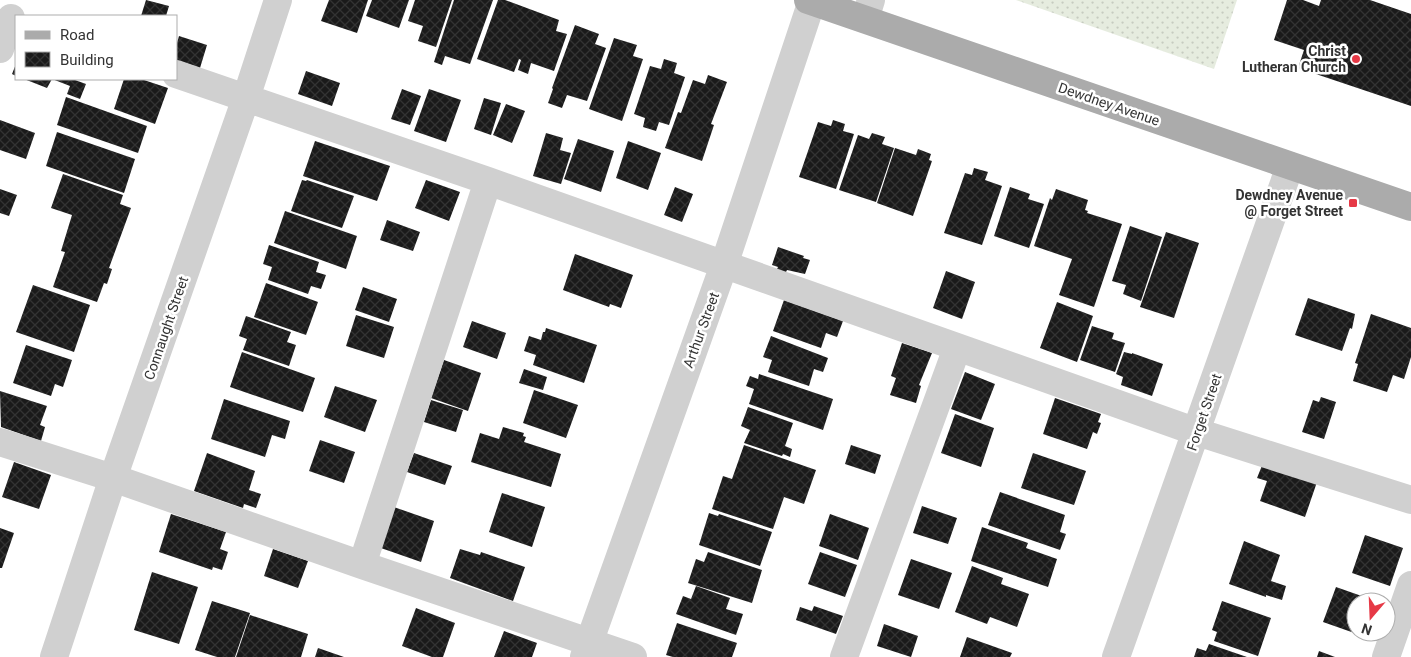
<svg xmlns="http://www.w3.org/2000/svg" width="1411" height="657" font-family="Roboto,sans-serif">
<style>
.grass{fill:url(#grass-dots)}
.building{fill:url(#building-cross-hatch)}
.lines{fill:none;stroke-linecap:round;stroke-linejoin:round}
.minor{stroke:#d0d0d0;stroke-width:28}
.major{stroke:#ababab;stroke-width:28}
.poi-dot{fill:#e63946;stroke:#fff;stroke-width:2}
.labels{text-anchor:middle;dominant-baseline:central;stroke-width:5;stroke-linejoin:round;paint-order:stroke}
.poi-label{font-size:14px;font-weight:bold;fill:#333;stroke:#fff;text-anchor:end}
.street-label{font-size:14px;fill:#333;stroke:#fff}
</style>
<defs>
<pattern id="grass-dots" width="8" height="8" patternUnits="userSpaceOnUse" patternTransform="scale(1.25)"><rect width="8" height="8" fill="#e6ecdf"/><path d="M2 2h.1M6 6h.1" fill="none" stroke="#c6cbc0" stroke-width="1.8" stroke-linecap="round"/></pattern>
<pattern id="building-cross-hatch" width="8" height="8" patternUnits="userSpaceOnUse" patternTransform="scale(1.25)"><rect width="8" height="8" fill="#1a1a1a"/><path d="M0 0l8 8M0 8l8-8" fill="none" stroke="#333"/></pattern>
</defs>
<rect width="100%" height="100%" fill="#fff"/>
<path class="grass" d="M1016,0H1237L1214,69Z"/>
<path class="building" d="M146,0L169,6L166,16H141Z
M329,0H368L357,33L321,21Z
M372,0H409L399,28L366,16Z
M415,0H452L436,47L418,41L423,26L408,21Z
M454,0H493L470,64L445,56L442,65L434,62Z
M498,0H505L559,20L556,31L567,34L554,71L531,63L528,74L518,70L521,60L519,59L514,72L477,59Z
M1287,0H1303L1319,6L1321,0H1370L1411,14V106L1298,68L1304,50L1274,40Z
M575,25L599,34L595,44L606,48L587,101L567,95L562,108L548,103L553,89L552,88Z
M179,36L207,45L200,68L176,60V46Z
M614,38L637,45L633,56L643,59L622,121L589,109Z
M664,59L677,63L674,73L685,77L669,125L659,122L656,131L643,127L645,118L634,114L650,66L661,69Z
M16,64V76L12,74Z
M306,71L340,83L332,106L298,94Z
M708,75L727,82L711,124L714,125L702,161L665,148L678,112L681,113L693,80L705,84Z
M24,79H76L75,80L86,84L80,99L67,94L70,86L52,79L47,88Z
M124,79H141L168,88L155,124L114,109Z
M402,89L421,96L410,125L391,119Z
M429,89L461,100L446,142L414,131Z
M66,97L147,126L138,153L57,125Z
M484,98L501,103L491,135L474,129Z
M506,104L525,111L512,143L493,135Z
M0,120L35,133L26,159L0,150Z
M833,120L845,124L843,131L854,134L836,189L799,177L818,122L831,126Z
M57,132L135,159L124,193L46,166Z
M546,133L563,138L560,150L571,153L561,184L533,176Z
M872,133L885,137L882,144L894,148L876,202L839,190L858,135L869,139Z
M578,139L614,151L601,192L564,179Z
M315,141L390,166L377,201L303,176Z
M628,141L661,153L648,190L616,178Z
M895,148L916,155L918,149L931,154L929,160L932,161L913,216L877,203Z
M974,168L988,172L985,180L1002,186L982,245L944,233L965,173L972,175Z
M63,174L123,195L120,204L131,208L109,268L112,269L107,284L104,283L97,302L53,287L65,252L61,251L72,215L51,208Z
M302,180L306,181L307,180L354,196L342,228L291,211Z
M426,180L460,192L449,221L415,208Z
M675,187L693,194L682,222L664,215Z
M1010,187L1030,194L1028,199L1044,204L1029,248L994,236Z
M0,189L17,195L9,216L0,213Z
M1056,189L1088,200L1085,210L1088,211L1087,213L1122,224L1094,307L1059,295L1072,259L1034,246L1050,198L1052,200Z
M285,211L357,236L346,269L274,243Z
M387,220L420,232L413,251L380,240Z
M1130,226L1162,237L1141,301L1123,294L1126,285L1112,281Z
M1166,232L1199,243L1174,318L1140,307Z
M269,245L319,262L316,272L326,275L321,289L311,286L308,294L268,280L272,267L263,264Z
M778,247L804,256L803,258L810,260L805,274L787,270L785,274L776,271L778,267L772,265Z
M575,254L633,275L621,308L610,304L609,307L563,290Z
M946,271L975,282L962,319L933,308Z
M266,283L318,302L306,335L254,317Z
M33,285L90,305L74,352L16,332Z
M363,287L397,299L389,322L355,310Z
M1308,298L1355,314L1352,329L1350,328L1342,351L1295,335Z
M784,300L843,321L837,337L826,333L821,348L773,331Z
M1057,302L1093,316L1077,362L1040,348Z
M1371,314L1411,328V357L1404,379L1393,375L1387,392L1353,381L1358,364L1355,363Z
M356,315L394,327L384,358L346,346Z
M246,316L291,332L287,342L296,345L289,366L243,350L247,339L239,336Z
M472,321L506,333L497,359L463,347Z
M1092,326L1114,333L1112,339L1125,343L1115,372L1080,360Z
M546,328L597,345L584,383L533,365L536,355L524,351L529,336L541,340L543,332H545Z
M771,336L828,358L823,372L814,369L809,386L768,372L772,360L763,357Z
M902,343L932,353L919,385L921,386L916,403L890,395L896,378L891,376Z
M26,345L72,360L63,387L55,384L51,396L13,383Z
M242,352L315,378L303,412L230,387Z
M1124,352L1132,354V353L1163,364L1152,396L1121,385L1123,377L1116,374Z
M444,360L481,373L468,411L431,398Z
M524,369L547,377L543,390L519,383Z
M965,372L995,384L981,420L951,409Z
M759,374L833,399L823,430L749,404L754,389L746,386L750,376L758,379Z
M335,386L377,400L365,432L324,417Z
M534,390L578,405L566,438L523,423Z
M0,391L47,406L40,425L45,427L41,441L1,427Z
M1321,397L1336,402L1324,439L1302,432L1313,400L1319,402Z
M1055,398L1101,414L1098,422L1101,423L1097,434L1093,432L1087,449L1043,434Z
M224,399L290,421L285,439L272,435L265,457L211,439Z
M431,400L463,410L456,432L424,422Z
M748,407L793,423L785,446L792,449L790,457L783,454L782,456L744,443L750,430L741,426Z
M955,414L994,428L981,467L941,453Z
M503,427L524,433L523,436L526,437L524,442L561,454L551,487L471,462L480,433L499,439Z
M320,440L355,452L344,483L309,471Z
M744,445L816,470L804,504L784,497L773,529L712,509L723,476L732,479Z
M851,445L881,455L875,474L845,464Z
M207,453L255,471L249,490L261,494L256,508L244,504L243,508L194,491Z
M414,453L452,466L445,485L407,472Z
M1033,453L1086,471L1074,505L1021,488Z
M14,462L51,475L39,509L2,497Z
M1263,463L1317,482L1305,517L1260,501L1267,481L1257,478Z
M1000,492L1065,515L1060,532L1066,534L1060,550L988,525Z
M502,493L545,507L532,547L489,532Z
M391,506L434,521L421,562L378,547Z
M922,506L957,518L948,544L913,533Z
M709,513L718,516L719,514L772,532L760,566L699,545Z
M171,514L226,532L220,549L228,552L222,570L213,567L212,570L159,552Z
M830,514L869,528L858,560L819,546Z
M982,527L1028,543L1026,548L1057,559L1048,587L971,561Z
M0,528L14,533L2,568H0Z
M1365,535L1403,548L1390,586L1352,573Z
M1244,541L1280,555L1271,581L1286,586L1282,600L1266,595V597L1229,584Z
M273,549L308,561L298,588L264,576Z
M460,549L480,555L481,552L525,567L513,601L450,578Z
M708,552L762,570L752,603L688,583L696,559L704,562Z
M820,552L857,565L845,597L808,584Z
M911,559L952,573L939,609L898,595Z
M972,566L1003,578L1001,584L1029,594L1017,627L990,617L987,624L955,612Z
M152,572L198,587L179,644L134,630Z
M696,586L730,598L726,609L743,614L736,635L676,614L683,596L691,599Z
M1336,587L1373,600L1372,602H1356V632H1361L1360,635L1323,622Z
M212,601L250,613L235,657H217L195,650Z
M1222,601L1271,618L1258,656L1214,641L1217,632L1212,630Z
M814,606L843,616L836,634L796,620L800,607L812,611Z
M416,608L455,623L443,657H432L402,646Z
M250,615L308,634L301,657H236Z
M677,623L737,643L732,657H673L666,655Z
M884,624L918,636L911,657L877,646Z
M504,631L537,643L532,657H494Z
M967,637L1012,653L1010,657H960Z
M1209,644L1247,657H1194L1197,648L1206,651Z
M318,648L344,657H315Z
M1319,651L1335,657H1317Z"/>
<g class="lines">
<path class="minor" d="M865,19L871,0
M0,49L11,18
M176,74L488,181L1197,432L1411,500
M0,442L113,478L362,565L633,657
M362,565L488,181
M54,657L113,478L246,98L278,0
M584,657L724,265L812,1
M844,657L957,348
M1116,657L1290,166
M1386,657L1411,585"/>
<path class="major" d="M808,0L1411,207"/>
</g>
<g class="poi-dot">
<circle cx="1356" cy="59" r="5"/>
<rect x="1348" y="198" width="10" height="10" rx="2.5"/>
</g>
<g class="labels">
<g class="poi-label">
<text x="1346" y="51">Christ<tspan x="1346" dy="16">Lutheran Church</tspan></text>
<text x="1343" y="195">Dewdney Avenue<tspan x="1343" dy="16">@ Forget Street</tspan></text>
</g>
<g class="street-label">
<text transform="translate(1109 104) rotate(19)">Dewdney Avenue</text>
<text transform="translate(166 328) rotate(-71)">Connaught Street</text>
<text transform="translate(701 330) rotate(-70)">Arthur Street</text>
<text transform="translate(1204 412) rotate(-71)">Forget Street</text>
</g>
</g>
<rect x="15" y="15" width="162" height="65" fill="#ffffff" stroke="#adadad"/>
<rect x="25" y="31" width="25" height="8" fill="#ababab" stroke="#adadad"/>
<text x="60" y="40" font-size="15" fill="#333333">Road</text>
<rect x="25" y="52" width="25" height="15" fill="url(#building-cross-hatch)" stroke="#adadad"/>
<text x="60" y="65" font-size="15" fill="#333333">Building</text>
<g transform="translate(1371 617) rotate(199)"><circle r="24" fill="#ffffff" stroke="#adadad"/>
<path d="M0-4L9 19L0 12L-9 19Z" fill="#e63946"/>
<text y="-8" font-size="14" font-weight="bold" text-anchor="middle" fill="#333333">N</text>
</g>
</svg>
